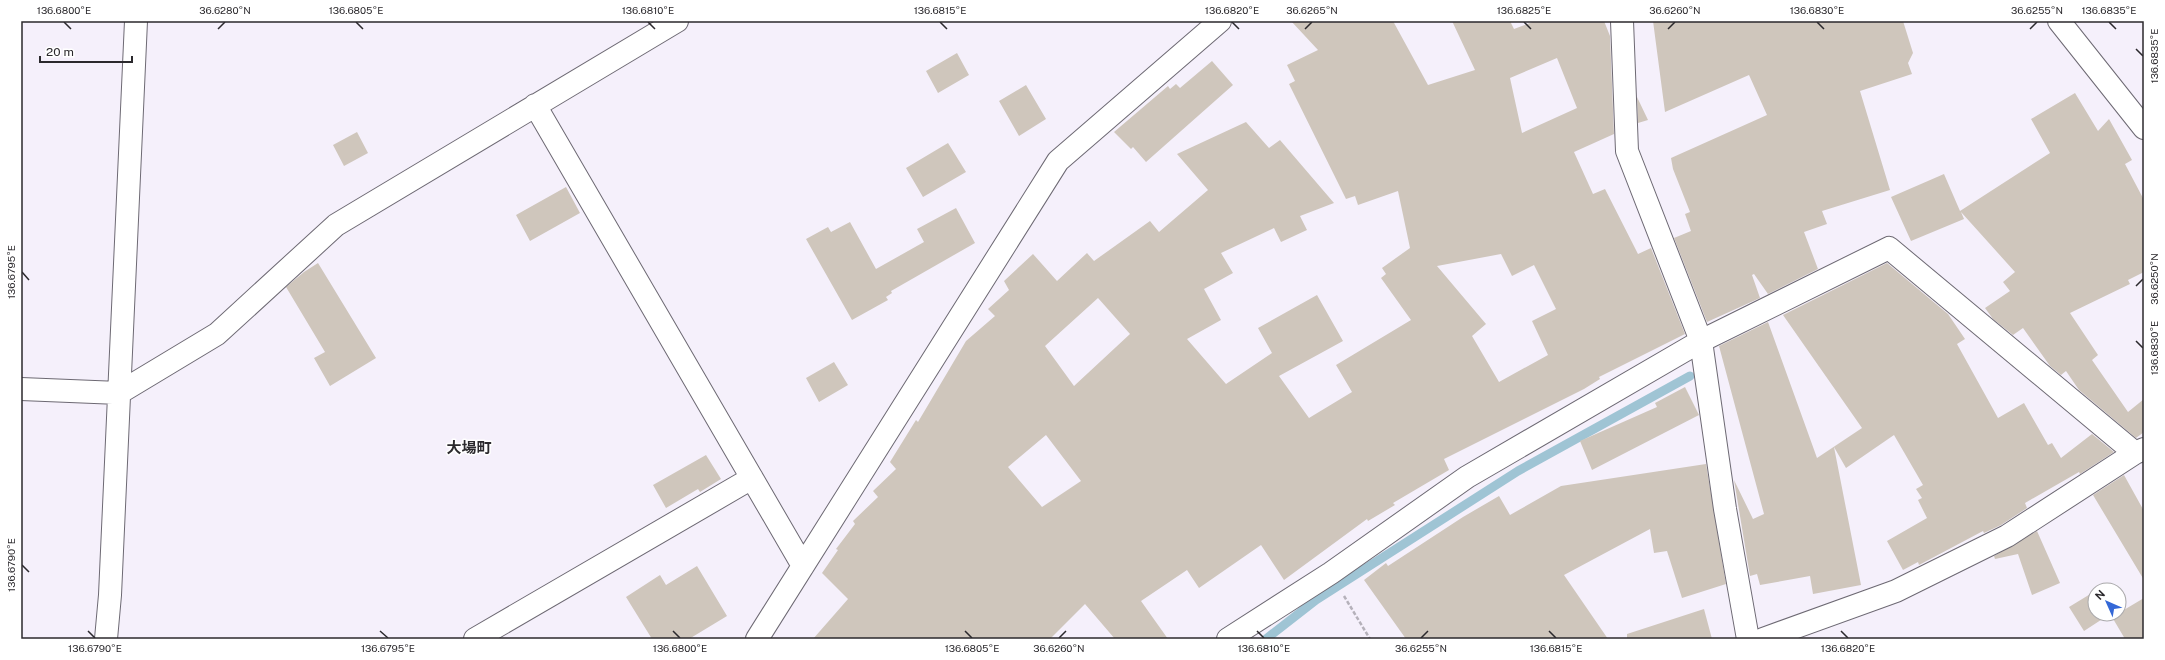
<svg xmlns="http://www.w3.org/2000/svg" width="2165" height="660" font-family="'Public Sans','Noto Sans JP',sans-serif">
<style>
.lines{fill:none;stroke-linecap:round;stroke-linejoin:round}
.stream{stroke:#9fc4d4;stroke-width:9}
.building{fill:#cfc6bc;fill-rule:evenodd}
.minor-casing{stroke:#6d6973;stroke-width:24}
.path{stroke:#b5b1ba;stroke-width:2.5;stroke-dasharray:4 2;stroke-linecap:butt}
.minor{stroke:#fff;stroke-width:22}
.ticks{fill:none;stroke:#2b292d;stroke-width:1.5}
.labels{text-anchor:middle;dominant-baseline:central;stroke-width:3;stroke-linejoin:round;paint-order:stroke}
.quarter-label{font-size:15px;font-weight:bold;fill:#2b292d;stroke:#fff}
.neatline{fill:none;stroke:#2b292d;stroke-width:1.5}
.ticks-label{font-size:10px;text-anchor:middle;fill:#2b292d}
</style>
<rect width="100%" height="100%" fill="#f5f0fb"/>
<g class="lines">
<path class="stream" d="M1266,639L1316,600L1518,471L1690,376"/>
</g>
<path class="building" d="M1291,21H1393L1428,85L1475,70L1452,21H1510L1514,29L1535,21H1604L1610,36L1614,134L1574,152L1593,194L1605,189L1638,254L1651,248L1685,334L1599,377L1600,379L1584,389L1444,459L1449,470L1393,503L1395,505L1368,521L1367,519L1284,580L1261,545L1199,588L1187,570L1141,601L1168,639H1115L1085,604L1050,639H813L848,599L822,573L838,550L836,549L855,524L853,521L878,497L873,491L896,469L890,462L916,420L918,422L966,341L995,316L988,309L1009,290L1004,281L1033,254L1057,281L1087,253L1094,261L1150,221L1159,232L1208,190L1177,154L1246,122L1269,148L1280,140L1334,203L1300,216L1307,230L1281,242L1274,228L1221,253L1233,273L1204,289L1221,320L1187,339L1226,384L1272,353L1258,328L1317,295L1343,341L1279,376L1309,418L1352,392L1336,365L1411,320L1381,278L1386,274L1382,268L1410,248L1398,191L1358,205L1355,196L1346,199L1289,84L1295,81L1287,65L1318,50ZM1557,58L1577,108L1522,133L1510,78ZM1501,254L1512,276L1534,265L1556,309L1532,321L1548,355L1499,382L1472,336L1486,324L1437,266ZM1098,298L1130,334L1074,386L1045,346ZM1046,435L1081,481L1042,507L1008,467Z
M1653,21H1903L1913,53L1908,63L1912,74L1860,91L1890,190L1822,211L1827,224L1804,232L1818,269L1768,294L1754,274L1752,275L1760,298L1707,322L1674,238L1691,231L1685,214L1690,212L1673,169L1671,158L1767,115L1749,75L1665,112Z
M957,53L969,75L938,93L926,71Z
M1212,61L1233,85L1146,162L1133,147L1131,149L1114,132L1168,86L1170,89L1176,84L1180,88Z
M1026,85L1046,119L1019,136L999,101Z
M2075,93L2098,131L2109,119L2132,160L2125,164L2144,200V272L2128,280L2130,284L2070,313L2098,355L2092,360L2128,412L2144,399V432L2136,438L2079,390L2066,371L2061,375L2050,366L2023,328L2013,335L1993,319L1985,308L2010,291L2003,282L2015,272L1961,212L1964,219L1911,241L1891,197L1944,174L1960,211L2050,153L2031,119Z
M1637,97L1648,120L1638,123Z
M357,132L368,153L344,166L333,145Z
M948,143L966,172L923,197L906,168Z
M566,187L580,213L530,241L516,215Z
M956,208L975,243L891,291L892,293L886,297L888,300L852,320L806,239L828,227L831,232L850,222L876,269L924,242L917,229Z
M318,263L376,358L330,386L314,358L325,352L286,287L304,272Z
M1887,263L1948,314L1965,339L1957,344L1998,418L2024,403L2048,445L2052,443L2061,458L2092,434L2114,452L2080,474L2079,472L2025,503L2027,508L2001,525L1984,533L1983,531L1919,565L1918,562L1903,570L1887,541L1927,518L1918,500L1922,498L1916,489L1923,485L1894,435L1846,468L1834,447L1861,585L1813,594L1810,576L1760,585L1757,574L1750,576L1734,480L1753,519L1764,514L1719,346L1768,322L1817,458L1862,428L1783,315Z
M834,362L848,385L819,402L806,378Z
M1685,387L1699,415L1592,470L1580,441L1657,407L1655,403Z
M706,455L721,479L700,492L698,489L666,508L653,485Z
M1706,464L1726,584L1682,598L1667,551L1654,553L1650,529L1564,575L1608,639H1406L1364,580L1386,563L1388,566L1463,517L1499,496L1510,515L1561,486Z
M2124,475L2144,511V580L2093,495Z
M2037,531L2060,583L2032,595L2018,554L1995,559L1994,556Z
M697,566L727,616L689,639H652L626,597L660,575L666,585Z
M2092,593L2095,597V614H2106L2107,616L2084,631L2069,607Z
M2144,598V639H2125L2112,617Z
M1704,609L1712,639H1627V634Z"/>
<g class="lines">
<g class="minor-casing">
<path id="minor" d="M1622,21L1627,151L1701,341L1725,509L1748,639
M2059,21L2144,128
M535,105L803,566
M21,389L119,393L217,334L336,225L677,21
M106,639L110,595L136,21
M475,639L752,478
M757,639L1058,161L1220,21
M1228,639L1331,573L1467,477L1701,341L1889,248L2135,453L2144,449
M1763,639L1896,591L2007,536L2135,453"/>
</g>
<path class="path" d="M1344,596L1370,639"/>
<use href="#minor" class="minor"/>
</g>
<path class="ticks" d="M64,22L71,29M356,22L363,29M648,22L655,29M940,22L947,29M1232,22L1239,29M1524,22L1531,29M1817,22L1824,29M2109,22L2116,29M218,29L225,22M1305,29L1312,22M1668,29L1675,22M2030,29L2037,22M2136,49L2143,56M22,272L29,280M2136,286L2143,279M2136,341L2143,348M22,565L29,572M88,631L95,638M380,631L388,638M673,631L680,638M965,631L972,638M1257,631L1264,638M1549,631L1556,638M1841,631L1848,638M1059,638L1066,631M1421,638L1428,631"/>
<g class="labels">
<g class="quarter-label">
<text x="469" y="447">大場町</text>
</g>
</g>
<rect width="2165" height="660" fill="none" stroke="#ffffff" stroke-width="44"/>
<g transform="translate(2107 602) rotate(315)"><circle r="19" fill="#ffffff" stroke="#aaa9ab"/>
<path d="M0-3L7 15L0 10L-7 15Z" fill="#3468d7"/>
<text y="-6" font-size="11" font-weight="bold" text-anchor="middle" fill="#2b292d">N</text>
</g>
<path d="M40 56v6h92v-6" fill="none" stroke="#2b292d" stroke-width="2"/>
<text x="46" y="56" font-size="12" fill="#2b292d" stroke="#ffffff" stroke-width="3" paint-order="stroke">20 m</text>
<rect x="22" y="22" width="2121" height="616" class="neatline"/>
<g class="ticks-label">
<text x="64" y="14">136.6800°E</text>
<text x="225" y="14">36.6280°N</text>
<text x="356" y="14">136.6805°E</text>
<text x="648" y="14">136.6810°E</text>
<text x="940" y="14">136.6815°E</text>
<text x="1232" y="14">136.6820°E</text>
<text x="1312" y="14">36.6265°N</text>
<text x="1524" y="14">136.6825°E</text>
<text x="1675" y="14">36.6260°N</text>
<text x="1817" y="14">136.6830°E</text>
<text x="2037" y="14">36.6255°N</text>
<text x="2109" y="14">136.6835°E</text>
<text transform="translate(2154 56) rotate(-90)" y="4">136.6835°E</text>
<text transform="translate(11 272) rotate(-90)" y="4">136.6795°E</text>
<text transform="translate(2154 279) rotate(-90)" y="4">36.6250°N</text>
<text transform="translate(2154 348) rotate(-90)" y="4">136.6830°E</text>
<text transform="translate(11 565) rotate(-90)" y="4">136.6790°E</text>
<text x="95" y="652">136.6790°E</text>
<text x="388" y="652">136.6795°E</text>
<text x="680" y="652">136.6800°E</text>
<text x="972" y="652">136.6805°E</text>
<text x="1059" y="652">36.6260°N</text>
<text x="1264" y="652">136.6810°E</text>
<text x="1421" y="652">36.6255°N</text>
<text x="1556" y="652">136.6815°E</text>
<text x="1848" y="652">136.6820°E</text>
</g>
</svg>
